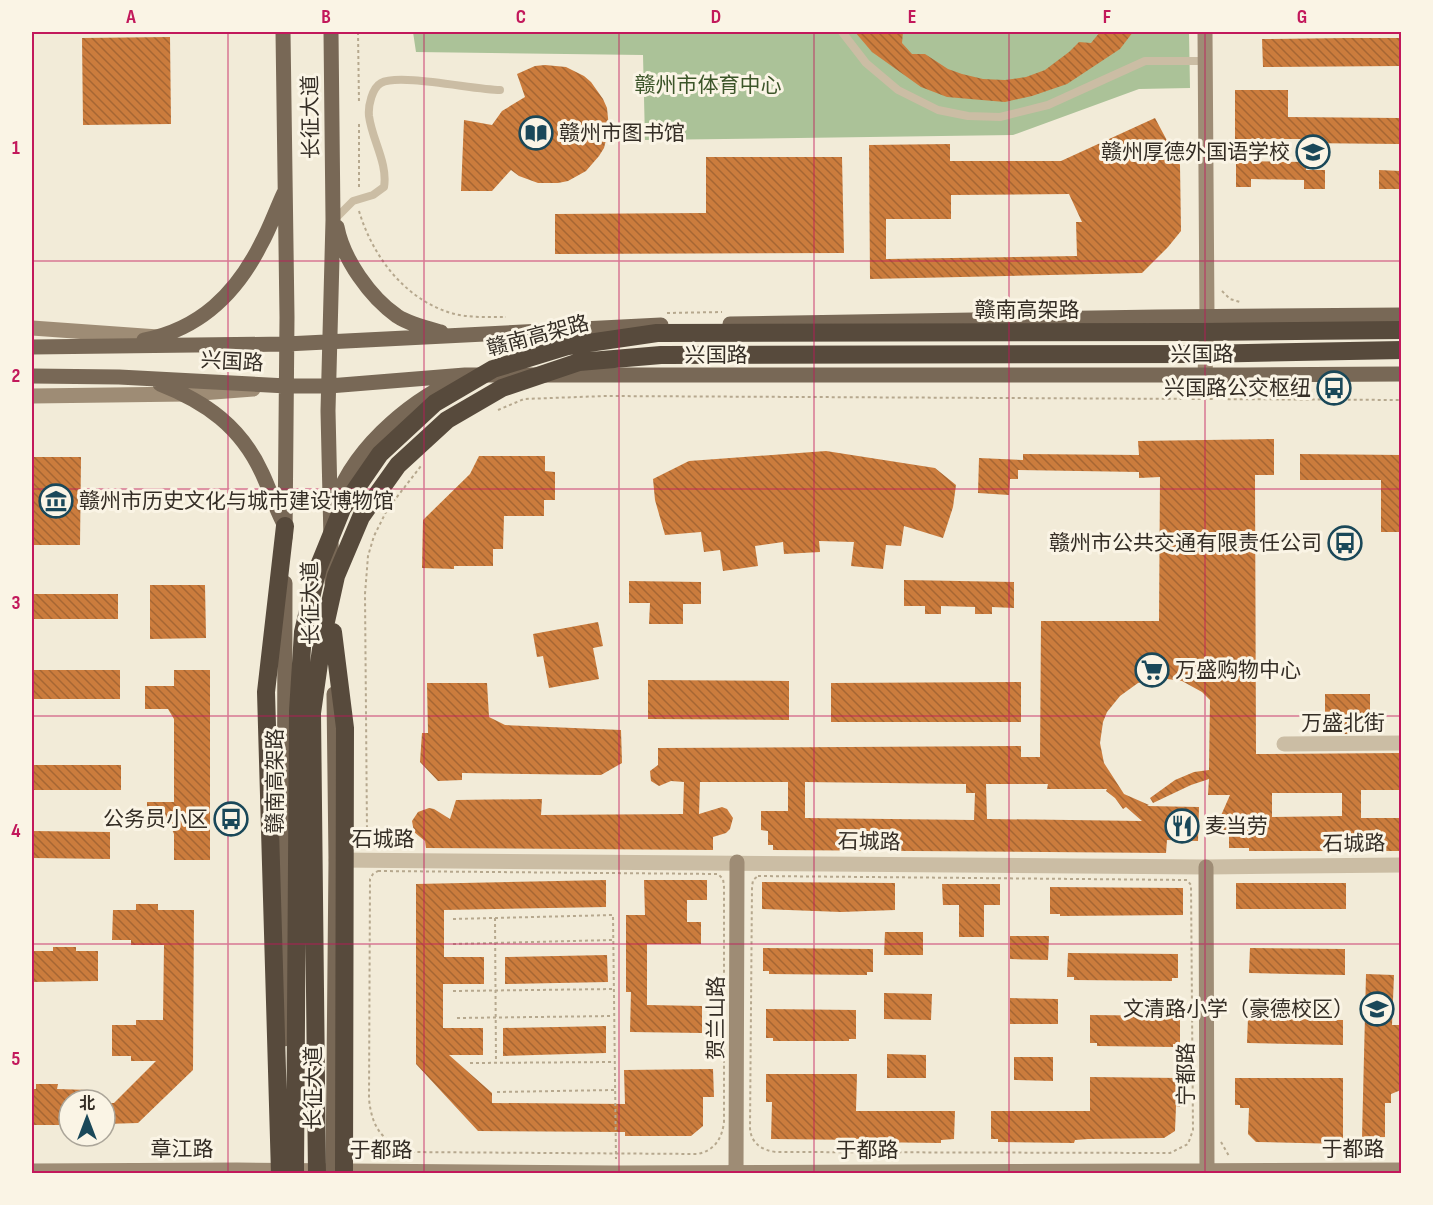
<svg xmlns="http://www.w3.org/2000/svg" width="1433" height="1205" font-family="'Sofia Sans Condensed','Noto Sans SC',sans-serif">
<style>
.green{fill:#abc298}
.building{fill:url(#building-back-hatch);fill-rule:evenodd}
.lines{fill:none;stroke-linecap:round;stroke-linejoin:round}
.path{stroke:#b6a88e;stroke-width:2;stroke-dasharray:3 3;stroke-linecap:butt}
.lane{stroke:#cbbda4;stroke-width:8}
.street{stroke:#cbbda4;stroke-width:15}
.secondary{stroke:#9e8c75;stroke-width:15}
.primary{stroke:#786856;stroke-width:15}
.highway-bridge{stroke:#574a3c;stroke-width:18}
.grid{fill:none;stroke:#c2185b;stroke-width:1.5;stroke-opacity:0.55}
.labels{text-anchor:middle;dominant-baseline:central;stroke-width:6;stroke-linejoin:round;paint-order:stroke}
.park-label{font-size:21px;fill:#3c5529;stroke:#faf4e5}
.street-label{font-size:21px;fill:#352e26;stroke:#faf4e5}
.poi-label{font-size:21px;fill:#352e26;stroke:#faf4e5;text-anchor:end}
.neatline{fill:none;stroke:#c2185b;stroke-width:2}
.grid-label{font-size:20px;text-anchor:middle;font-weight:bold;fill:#c2185b}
</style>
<defs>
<pattern id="building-back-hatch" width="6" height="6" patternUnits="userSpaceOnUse" patternTransform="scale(1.5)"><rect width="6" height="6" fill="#cb7c3d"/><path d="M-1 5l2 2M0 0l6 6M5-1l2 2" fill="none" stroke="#a66633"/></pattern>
</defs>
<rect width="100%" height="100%" fill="#f2ebd8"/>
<path class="green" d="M413,32H1189L1190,88L1139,89L1013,135L645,140L643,55L416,52Z"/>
<path class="building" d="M855,32H903L902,43L912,54H925L948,69L962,74L983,79L1005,80L1026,77L1045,70L1069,52L1079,42L1091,43L1100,32H1133L1120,49L1067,84L1032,96L1005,102L947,97L921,87L872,52Z
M170,37L171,124L83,125L82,38Z
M1347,38H1401V66L1263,67L1262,39Z
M545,65L566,67L584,76L591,82L603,99L607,108L609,128L604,148L599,156L586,171L568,181L558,183H538L519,176L511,170L492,191H461L464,120L492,125L502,111L525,97L517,74L535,66Z
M1235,90H1288V117L1399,118V144L1301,143V139H1235Z
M1155,118L1180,165L1181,231L1168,247L1142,273L870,279L869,145L950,144V161H1061ZM1069,194L1082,222H1076L1077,256L886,259V219H951V195Z
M706,157H842L844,253L555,254V214L706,213Z
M1236,161L1306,162V170H1325V189H1304V180L1251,179V187H1236Z
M1379,170L1401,171L1400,189H1379Z
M1274,439V475H1255L1256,754L1401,753V790H1361V818H1401V851H1249V848H1229V834L1224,831L1219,820L1230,795H1208L1209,779L1191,785L1153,803L1150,798L1175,780L1194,772L1209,770L1210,700L1202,692L1182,681L1160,678L1138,683L1120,696L1107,712L1103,722L1100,743L1104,763L1124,794L1149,805L1147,806L1199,807L1198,841L1167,840L1166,853L773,850V845H768V831L761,830V811H788V782H700L699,814L722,807L727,809L733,818L730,829L726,833L713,837V850L426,848L425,841L414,832L412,821L418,812L429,808L434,809L450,819L456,800L542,799L541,815L683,814L684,782L671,781L659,786L651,781L650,771L658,765V748L1021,746V757H1040L1041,621H1159L1160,477L1139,478V472L1018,470V479H1010L1009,495L978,493L979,458L1023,460V454L1139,455L1138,441ZM805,782L966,784V793H975L974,820L805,818ZM986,784H1048L1047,789H1107L1106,791L1115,798L1123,809L1126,807L1142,821L987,819ZM1272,793H1342V816L1272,817Z
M826,451L935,468L956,485L953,507L943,538L904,526L901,546L886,545L883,569L851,566L854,542L819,541L820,552L784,554L783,542L755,546L758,566L723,571L720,550L704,552L701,532L665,535L655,500L653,479L689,461Z
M1300,454L1401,455V532H1381V480H1300Z
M479,456H545V471L555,472V500H544V516H504L503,549H493V566H454V569L422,568L423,520L470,474Z
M32,457H81L80,545H32Z
M904,580L1014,582V608L992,607V614H975V607L941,606V614H925V606H904Z
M629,581L701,582V604H683V624H649L650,603H629Z
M150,585H205L206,638L150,639Z
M32,594H118V619H32Z
M598,622L603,646L593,648L599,679L549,688L543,656L537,657L533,634Z
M32,670H120V699H32Z
M174,670H210V860H174V834L170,825H147V802H174V719L168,709H145V686H174Z
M648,680L789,681V720L648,719Z
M1021,682V722H831V683Z
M427,683H487L489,717L505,725L621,730L622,763L601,775L462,773V780L438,781L420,762L422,733H428Z
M1325,694H1370V734H1325Z
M32,765H121V790H32Z
M32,831L110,832V859L32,858Z
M606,880V907L444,910V957H484V984H443V1028H483V1055H449L492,1093V1103L625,1104L624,1070L713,1069L714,1097H703V1126L691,1136H625V1132L478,1131L416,1064V884Z
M644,880H707V900H687V922H701V944H647V1005L702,1006V1033L630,1032L631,992H626V915H645Z
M762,882L895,883V910L841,912L762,909Z
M1236,883H1346V909H1236Z
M942,884H1000V905H984V937H959V905H943Z
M1050,887L1183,888V915L1060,916V914H1050Z
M136,904H158V910H194L193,1070L138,1123L105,1124V1103H114L156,1061H131V1056H112V1025H136V1020H163L164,945H131V940H112L113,910H136Z
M885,932H923V955H884Z
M1010,936H1049L1048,960L1010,959Z
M53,947H76V951H98V981L32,982V951H53Z
M763,948L873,949V972H867V975L769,974V971H763Z
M1250,948L1345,949V975L1249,973Z
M1068,953L1178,954V978H1172V981L1074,980V977H1067Z
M607,955L608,982L505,984V957Z
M1366,974L1394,975L1392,1025H1401V1090L1391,1094V1103H1385V1137L1362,1138Z
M884,993L932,994L931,1020L884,1019Z
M1010,998L1058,999V1024H1010Z
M766,1009L856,1010V1039H849V1041H773V1038H766Z
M1090,1015L1180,1016V1044H1173V1047L1097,1046V1043H1090Z
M1248,1018L1343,1020V1045L1247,1043Z
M606,1026V1053L503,1056V1028Z
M887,1054L926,1055V1078H887Z
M1014,1057H1053V1081L1014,1080Z
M766,1074H857L856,1111H955L954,1139L941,1140V1143L865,1142V1140L771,1139L772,1102H766Z
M1090,1077L1180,1078V1107L1176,1106L1175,1131L1164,1138L1088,1139L1075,1140L1074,1143L998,1142V1139H991V1111H1090Z
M1235,1078H1343V1144L1256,1142L1248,1134L1249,1108H1240V1105H1235Z
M36,1084H58L57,1089L90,1090V1100H69V1120H65L66,1125H32V1089H36Z"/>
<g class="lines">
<path class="path" d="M358,32L359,103
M359,124V190
M359,211C372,255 404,299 451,313C468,318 488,317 506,317
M1222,291L1230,299L1240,302
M667,313L722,312
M498,410L524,399L605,396L1402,400
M393,502L421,466
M369,846L367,832L365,594L368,556L374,536L388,508
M378,871L718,874L723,879L724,886V1122C722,1139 714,1151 697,1154L407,1152C382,1140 372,1128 369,1099L370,879L373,874Z
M758,876L1187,880L1191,885L1193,1130L1188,1144L1170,1153L776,1152C761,1150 751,1143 750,1128L752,887L753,880Z
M495,918L496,1063
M453,919L613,915L616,1159
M453,944L612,940
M453,991L614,989
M457,1018L613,1016
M470,1063L614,1062
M497,1092L614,1090
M1221,1142L1229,1156"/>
<path class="lane" d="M842,32L866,63L898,90L938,110L968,116L1000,117L1048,105L1145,61H1205
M334,220L353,201L373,195L384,187C388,163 372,140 369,116C368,106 372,88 381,83C399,73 475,90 500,90"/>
<path class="street" d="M1284,744L1402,743
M336,860L1206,867L1402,865"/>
<path class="secondary" d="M1205,32L1207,317L1205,375
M32,328L158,337
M32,396L188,394L253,389
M1206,867L1207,1174
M32,1171L237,1170L616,1173L1402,1170
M736,1174L737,862"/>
<path class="primary" d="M283,32L287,317L285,538
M331,32L333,220L328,411L332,583
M337,227C343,259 370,297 397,316C409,324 426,328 441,332
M730,324L1157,317L1402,315
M144,340C200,329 236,294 261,244C270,228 276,210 284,193
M32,347L286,344L661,325
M32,376L119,377L287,386H329L465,375H1245L1402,374
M160,384C206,402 241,427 262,473C270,490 275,507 284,524
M333,510C348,453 406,403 458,379
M284,1039L285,583
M333,1174L336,860L334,694"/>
<path class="highway-bridge" d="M333,632L345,728L344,1174
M280,1174L266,692L285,526
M295,1174L298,711L303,632L318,568L342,509L380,454L435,403L493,369L568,346L657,333L1201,332L1402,330
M317,1174L312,713L323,635L336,576L361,517L398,465L447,420L502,388L579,362L661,355L1199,354L1402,350"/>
</g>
<path class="grid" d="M228,32V1174M424,32V1174M619,32V1174M814,32V1174M1009,32V1174M1205,32V1174M32,261H1402M32,489H1402M32,716H1402M32,944H1402"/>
<defs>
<g id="library-ring" transform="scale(1.725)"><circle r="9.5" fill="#faf4e5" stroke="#1a4859" stroke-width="1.5"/><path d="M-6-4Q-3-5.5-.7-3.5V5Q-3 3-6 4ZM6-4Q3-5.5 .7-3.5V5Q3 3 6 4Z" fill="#1a4859"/></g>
<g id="school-ring" transform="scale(1.725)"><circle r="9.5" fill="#faf4e5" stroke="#1a4859" stroke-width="1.5"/><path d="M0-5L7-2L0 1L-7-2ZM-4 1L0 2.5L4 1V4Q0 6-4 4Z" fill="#1a4859"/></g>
<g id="bus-ring" transform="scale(1.725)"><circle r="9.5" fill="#faf4e5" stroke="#1a4859" stroke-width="1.5"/><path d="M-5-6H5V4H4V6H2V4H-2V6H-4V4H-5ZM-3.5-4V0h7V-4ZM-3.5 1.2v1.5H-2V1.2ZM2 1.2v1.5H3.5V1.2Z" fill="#1a4859"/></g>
<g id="museum-ring" transform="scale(1.725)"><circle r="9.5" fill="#faf4e5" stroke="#1a4859" stroke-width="1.5"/><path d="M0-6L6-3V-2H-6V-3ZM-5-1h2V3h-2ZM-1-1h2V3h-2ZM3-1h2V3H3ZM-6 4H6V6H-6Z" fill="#1a4859"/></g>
<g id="supermarket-ring" transform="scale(1.725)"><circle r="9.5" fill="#faf4e5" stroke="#1a4859" stroke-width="1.5"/><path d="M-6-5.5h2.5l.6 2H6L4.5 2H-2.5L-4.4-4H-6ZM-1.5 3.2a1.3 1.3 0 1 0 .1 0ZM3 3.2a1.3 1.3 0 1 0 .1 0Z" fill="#1a4859"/></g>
<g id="restaurant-ring" transform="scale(1.725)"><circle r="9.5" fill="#faf4e5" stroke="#1a4859" stroke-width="1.5"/><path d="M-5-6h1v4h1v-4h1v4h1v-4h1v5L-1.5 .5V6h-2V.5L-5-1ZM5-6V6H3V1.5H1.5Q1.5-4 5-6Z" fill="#1a4859"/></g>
</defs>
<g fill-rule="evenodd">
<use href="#library-ring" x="536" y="133"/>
<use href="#school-ring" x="1313" y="152"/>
<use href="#bus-ring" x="1334" y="388"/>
<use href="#museum-ring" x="56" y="501"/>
<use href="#bus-ring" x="1345" y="543"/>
<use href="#supermarket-ring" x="1152" y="670"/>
<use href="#bus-ring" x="231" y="819"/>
<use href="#restaurant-ring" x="1182" y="826"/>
<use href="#school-ring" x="1377" y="1009"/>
</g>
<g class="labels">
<g class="park-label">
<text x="708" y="85">赣州市体育中心</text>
</g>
<g class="street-label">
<text transform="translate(311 117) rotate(-91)">长征大道</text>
<text x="1027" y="310">赣南高架路</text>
<text transform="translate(538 336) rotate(-15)">赣南高架路</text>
<text x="1202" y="354">兴国路</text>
<text x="716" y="355">兴国路</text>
<text transform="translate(232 362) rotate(3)">兴国路</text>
<text transform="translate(311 603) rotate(-91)">长征大道</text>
<text x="1343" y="723">万盛北街</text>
<text transform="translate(275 781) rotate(-90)">赣南高架路</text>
<text x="383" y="839">石城路</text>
<text transform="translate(869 842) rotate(1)">石城路</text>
<text transform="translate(1354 844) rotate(-1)">石城路</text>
<text transform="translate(716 1018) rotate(-90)">贺兰山路</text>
<text transform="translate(1186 1074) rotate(-90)">宁都路</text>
<text transform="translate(313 1088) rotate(-90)">长征大道</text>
<text x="182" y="1149">章江路</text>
<text x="1353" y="1149">于都路</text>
<text x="381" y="1150">于都路</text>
<text x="867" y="1150">于都路</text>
</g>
<g class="poi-label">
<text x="559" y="133" text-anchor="start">赣州市图书馆</text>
<text x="1290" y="152">赣州厚德外国语学校</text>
<text x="1311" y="388">兴国路公交枢纽</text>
<text x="79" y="501" text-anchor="start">赣州市历史文化与城市建设博物馆</text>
<text x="1322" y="543">赣州市公共交通有限责任公司</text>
<text x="1175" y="670" text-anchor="start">万盛购物中心</text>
<text x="208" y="819">公务员小区</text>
<text x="1205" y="826" text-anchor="start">麦当劳</text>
<text x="1354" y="1009">文清路小学（豪德校区）</text>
</g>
</g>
<rect width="1433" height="1205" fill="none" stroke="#faf4e5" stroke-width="66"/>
<g transform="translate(87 1118)"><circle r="28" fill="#faf4e5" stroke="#aba599" stroke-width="1.5"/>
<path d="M0-4.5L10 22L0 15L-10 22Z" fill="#1a4859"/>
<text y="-9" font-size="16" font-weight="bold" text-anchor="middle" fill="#352e26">北</text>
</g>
<rect x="33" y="33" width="1367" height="1139" class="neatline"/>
<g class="grid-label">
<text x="131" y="23">A</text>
<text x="326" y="23">B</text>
<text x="521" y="23">C</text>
<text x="716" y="23">D</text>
<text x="912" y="23">E</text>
<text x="1107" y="23">F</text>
<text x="1302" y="23">G</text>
<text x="16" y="154">1</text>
<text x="16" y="382">2</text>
<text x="16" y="609">3</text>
<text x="16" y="837">4</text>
<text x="16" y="1065">5</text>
</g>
</svg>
